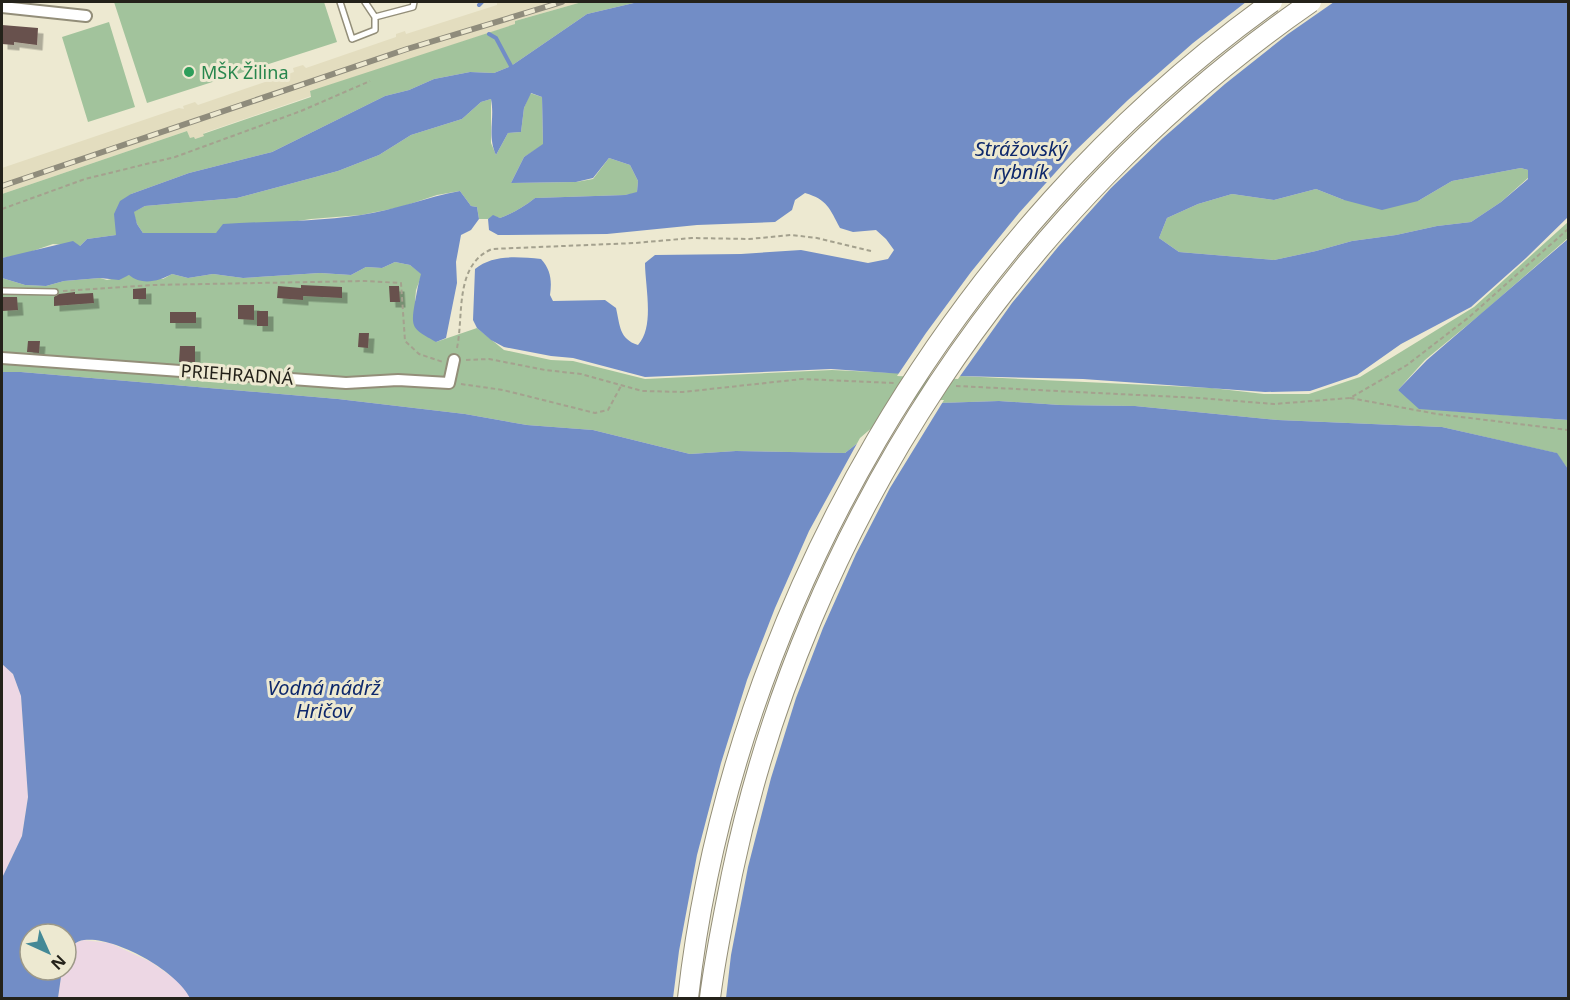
<svg xmlns="http://www.w3.org/2000/svg" width="1570" height="1000" font-family="'Noto Sans',sans-serif">
<style>
.industrial{fill:#edd7e4}
.built{fill:#e3ddbf}
.green{fill:#a2c39c}
.water{fill:#728dc6;fill-rule:evenodd}
.pier{fill:#ede9d1}
.lines{fill:none;stroke-linecap:round;stroke-linejoin:round}
.stream{stroke:#728dc6;stroke-width:4}
.building{fill:#68514d;filter:url(#shadow)}
.service-casing{stroke:#938e79;stroke-width:8}
.minor-casing{stroke:#938e79;stroke-width:14}
.path{stroke:#a4a18e;stroke-width:2;stroke-dasharray:4.5 3;stroke-linecap:butt}
.service{stroke:#fff;stroke-width:5}
.minor{stroke:#fff;stroke-width:10}
.rail-casing{stroke:#8f8c7c;stroke-width:6}
.rail{stroke:#ede9d1;stroke-width:4;stroke-dasharray:11;stroke-linecap:butt}
.motorway-bridge-casing{stroke:#938e79;stroke-width:22;stroke-linecap:butt}
.motorway-bridge{stroke:#fff;stroke-width:20}
.leisure-dot{fill:#2e9e5b;stroke:#ede9d1;stroke-width:2}
.labels{text-anchor:middle;dominant-baseline:central;stroke-width:6;stroke-linejoin:round;paint-order:stroke}
.leisure-label{font-size:18px;fill:#27864d;stroke:#ede9d1;text-anchor:start}
.street-label{font-size:18px;fill:#24221a;stroke:#ede9d1}
.water-label{font-size:20px;font-style:italic;fill:#0e286b;stroke:#ede9d1}
</style>
<defs>
<filter id="shadow"><feDropShadow dx="5.5" dy="5.5" stdDeviation="0" flood-color="#0004"/></filter>
</defs>
<rect width="100%" height="100%" fill="#ede9d1"/>
<path class="industrial" d="M2,664L13,674L21,696L28,797L22,836L2,878Z
M83,940L110,943L151,962L175,979L185,988L190,998H58L62,970H66V951L71,945Z"/>
<path class="built" d="M497,2H582L515,21L516,24L310,92L311,96L204,133V136L195,139L190,138L187,131L2,194V168L179,108L184,109L183,106L195,102L198,105L294,72L293,68L303,65L306,68L396,37V34L405,31L406,34L497,5Z"/>
<path class="green" d="M114,2H324L337,42L147,103Z
M582,2H638L587,14L511,66L494,73L470,72L434,79L409,90L385,96L272,152L189,173L131,194L116,235L87,239L80,246L53,244L24,254L2,258V194L187,131L190,138L194,137L195,139L204,136L203,134L311,97L310,91L515,24V21Z
M109,22L135,107L88,122L62,37Z
M530,93L542,97L543,145L524,157L511,183L576,182L593,179L609,158L630,165L638,181L637,193L625,195L535,198C524,207 513,213 500,218L493,216L488,219H479L477,207L471,206L460,191L437,195L401,207L361,215L311,219L216,233H143L137,224L133,212L145,206L237,198L338,171L379,155L411,135L462,119L481,102L491,99V143L496,155L508,133L521,132L524,108Z
M1521,168L1528,170V178L1501,202L1471,222L1437,226L1396,235L1352,241L1316,251L1274,260L1179,252L1159,238L1167,218L1198,204L1232,194L1274,200L1316,189L1344,200L1418,201L1452,181Z
M1568,222V238L1481,314L1425,360L1398,390L1452,411L1568,420V469L1556,453L1442,427L1278,420L1135,406L1060,405L999,401L939,403L877,428L845,453L736,451L690,454L593,430L527,425L465,414L338,399L21,372H2V278L25,285L46,286L64,281L100,278L107,280L129,275L163,279L172,274L188,278L213,274L243,278L320,273L351,275L366,267L382,268L395,262L410,265L422,274L416,290L415,301L436,342L477,328L504,350L551,360L573,361L645,379L832,370L1212,388L1264,394H1309L1360,377L1474,307Z"/>
<path class="water" d="M638,2H1568V217L1526,258L1471,307L1401,344L1357,375L1310,391L1265,392L1083,379L918,375L831,369L645,377L573,358L551,356L504,347L491,340L477,328L473,320L475,269C493,254 518,257 541,259C551,270 552,281 550,295L553,301L605,300L616,308C620,325 619,339 638,345C655,327 645,286 645,263L655,255L741,254L801,250L868,263L888,259L894,250L886,239L876,230L853,232L840,228C829,208 828,200 805,193L795,200L792,210L775,222L697,225L607,234L498,235L489,230L488,219L493,215L500,218C513,213 524,207 535,198L625,195L637,192L638,181L630,165L609,158L593,178L576,182L511,183L524,157L543,144L542,97L531,93L524,108L521,132L508,133L496,155C487,135 495,119 491,99L481,102L462,119L411,135L379,155L338,171L237,198L145,206L134,212L137,224L143,233H216L223,224C268,221 316,222 361,215C395,210 427,197 460,191L471,206L477,207L479,219L471,230L461,235L456,262L457,283L446,338L436,342C413,329 410,329 415,302C417,292 418,284 421,274L410,265L395,262L382,268L366,267L351,275L320,273L243,278L213,274L188,278L172,274C159,281 142,286 129,275L119,280L100,278L64,281L46,286L25,285L2,278V258L73,241L80,246L87,239L116,235L114,214L120,201L131,194L189,173L272,152L385,96L409,90L434,79L470,72L494,73L511,66L587,14ZM1521,168L1528,170V179L1501,202L1471,222L1437,226L1396,235L1352,241L1316,251L1274,260L1179,252L1159,238L1167,218L1198,204L1232,194L1274,200L1316,189L1344,200L1382,210L1418,201L1452,181Z
M1568,239V420L1419,409L1398,390L1427,360Z
M2,372H21L338,399L465,414L527,425L593,430L690,454L736,451L845,453L877,428L939,403L999,401L1060,405L1135,406L1278,420L1442,427L1557,453L1568,469V998H190C177,971 115,936 84,940C76,941 71,946 66,952V934H30V970H62L58,998H2V878L22,836L28,797L21,696L13,674L2,664Z"/>
<path class="pier" d="M1246,2H1334L1288,34L1225,84L1163,138L1111,188L1058,247L1012,303L958,379L897,376L926,333L971,272L1019,213L1073,153L1128,100L1193,43Z
M904,400H944L890,488L856,554L823,628L796,698L771,778L748,867L731,955L726,998H673L679,951L697,855L721,763L747,680L775,608L809,531L860,438Z"/>
<g class="lines">
<path class="stream" d="M479,5L482,2
M489,34L496,38L511,66"/>
</g>
<path class="building" d="M2,25L38,28L37,45L14,42V45L2,44Z
M301,285L342,287V298L303,296V300L277,298L278,286L301,288Z
M389,286H399L400,302H390Z
M146,288V299H133V289Z
M75,292V294L93,293L94,303L54,306V297L59,294Z
M2,297H17L18,310L2,311Z
M238,305H254V320L238,319Z
M257,311H268V326H257Z
M170,312H196V323H170Z
M359,333H369L368,348L358,347Z
M28,341H40L39,353L27,352Z
M180,346H195V362H179Z"/>
<g class="lines">
<g class="service-casing">
<path id="service" d="M340,2L352,39L375,30V17
M365,2L375,17L413,7L414,2
M2,291L55,292"/>
</g>
<g class="minor-casing">
<path id="minor" d="M2,7L86,16
M2,358L346,383L398,380L449,383L454,360"/>
</g>
<path class="path" d="M2,209L85,179L175,157L301,111L370,81
M63,291L152,285L365,281L401,283L405,341L419,354L443,362
M457,348C464,315 454,265 492,249L635,243L692,238L749,239L791,235L817,238L871,251
M466,360L489,359L545,370L581,374L642,391L683,392L802,379L894,383
M461,384L503,390L595,413L608,410L621,386
M956,386L1199,398L1274,404L1350,398L1407,365L1468,318L1568,229
M1350,398L1437,414L1568,430"/>
<use href="#service" class="service"/>
<use href="#minor" class="minor"/>
<g class="rail-casing">
<path id="rail" d="M2,186L407,49L562,2"/>
</g>
<use href="#rail" class="rail"/>
<g class="motorway-bridge-casing">
<path id="motorway-bridge" d="M688,998C732,608 953,231 1272,2
M710,998C715,957 724,915 732,874C805,524 1017,205 1311,2"/>
</g>
<use href="#motorway-bridge" class="motorway-bridge"/>
</g>
<circle class="leisure-dot" cx="189" cy="72" r="6"/>
<g class="labels">
<g class="leisure-label">
<text x="201" y="72">MŠK Žilina</text>
</g>
<g class="street-label">
<text transform="translate(237 374) rotate(4)">PRIEHRADNÁ</text>
</g>
<g class="water-label">
<text x="1021" y="148">Strážovský<tspan x="1021" dy="23">rybník</tspan></text>
<text x="324" y="687">Vodná nádrž<tspan x="324" dy="23">Hričov</tspan></text>
</g>
</g>
<rect width="1570" height="1000" fill="none" stroke="#24221a" stroke-width="6"/>
<g transform="translate(48 952) rotate(135)"><circle r="28" fill="#ede9d1" stroke="#9d9988" stroke-width="1.5"/>
<path d="M0-4.5L10 22L0 15L-10 22Z" fill="#448996"/>
<text y="-9" font-size="16" font-weight="bold" text-anchor="middle" fill="#24221a">N</text>
</g>
</svg>
